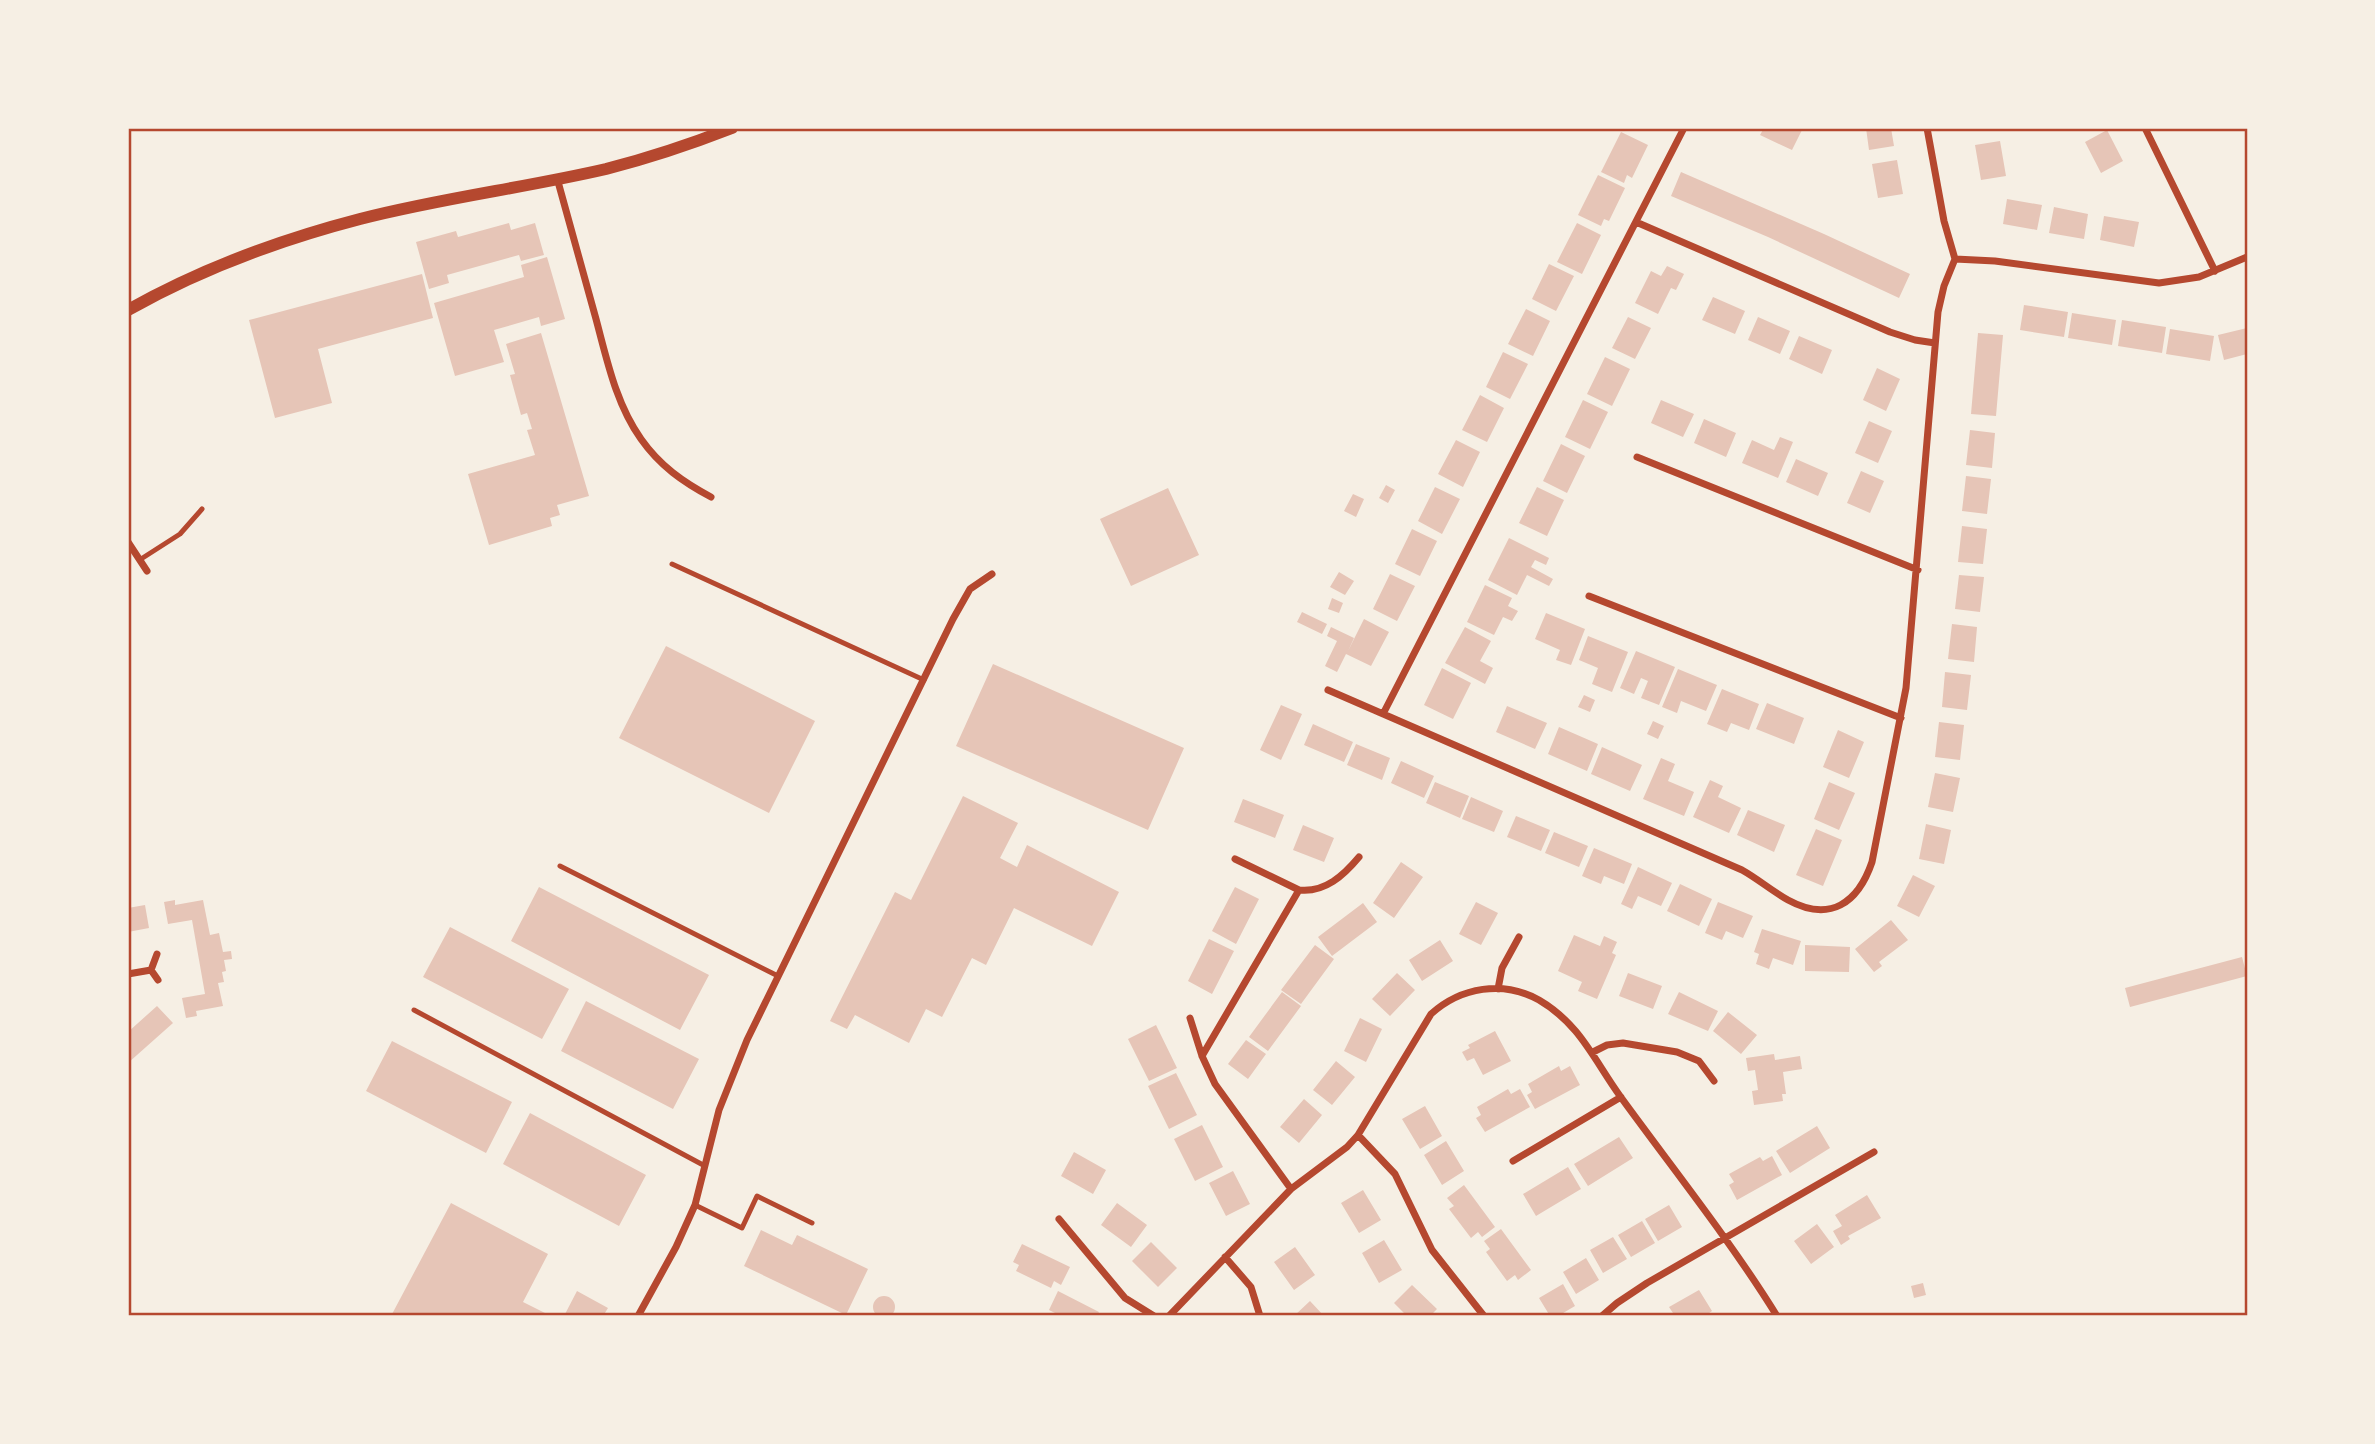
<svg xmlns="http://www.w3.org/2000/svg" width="2375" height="1444" font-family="'Asap Condensed',sans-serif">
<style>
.building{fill:#e6c5b7}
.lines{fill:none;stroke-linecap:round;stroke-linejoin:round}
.service{stroke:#b5482f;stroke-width:5}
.minor{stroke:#b5482f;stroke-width:7}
.tertiary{stroke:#b5482f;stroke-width:12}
.neatline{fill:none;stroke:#b5482f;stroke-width:2.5}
</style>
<rect width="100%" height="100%" fill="#f6efe4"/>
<path class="building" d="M1764,128H1803L1792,150L1760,135Z
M1866,128H1891L1894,146L1869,150Z
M2107,130L2123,161L2101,173L2085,142Z
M1621,132L1648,145L1632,178L1627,175L1624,183L1601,172Z
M2000,141L2006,176L1981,180L1975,145Z
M1897,160L1903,194L1878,198L1872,164Z
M1681,172L1824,234L1910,274L1899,298L1768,237L1671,196Z
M1598,175L1625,188L1609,221L1604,219L1601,226L1578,215Z
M2007,199L2042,205L2037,230L2003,224Z
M2054,207L2088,214L2084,239L2049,233Z
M2104,216L2139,222L2134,247L2100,240Z
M509,223L511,230L535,223L544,255L521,261L519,255L447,275L449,283L429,289L416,242L456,231L458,237Z
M1577,223L1601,235L1582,274L1557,262Z
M547,257L565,319L541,326L539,317L494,330L504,362L455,376L434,303L524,277L521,265Z
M1549,264L1574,276L1556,311L1532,299Z
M1667,266L1684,274L1676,290L1671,288L1658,314L1635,303L1651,271L1661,276Z
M422,274L433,318L318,349L332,403L275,418L249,320Z
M1713,297L1745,311L1735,334L1702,320Z
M2024,305L2068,312L2064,337L2020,330Z
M1526,309L1550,321L1533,356L1508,344Z
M2072,313L2116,320L2112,345L2068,338Z
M1628,317L1651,328L1635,359L1612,348Z
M1758,317L1790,331L1780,354L1748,340Z
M2122,320L2166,327L2162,353L2118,346Z
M2247,328V354L2224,360L2218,335Z
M2170,329L2214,336L2210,361L2166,354Z
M541,333L589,496L557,505L560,515L550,518L552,526L489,545L468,474L535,455L527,430L532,429L527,413L521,415L510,375L515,374L506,344Z
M1978,333L2003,335L1996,416L1971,414Z
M1799,336L1832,350L1822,374L1789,359Z
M1503,352L1528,364L1510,399L1486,387Z
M1605,357L1630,369L1612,406L1587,394Z
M1877,368L1900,379L1886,411L1863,400Z
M1480,395L1504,408L1487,442L1462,430Z
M1583,400L1608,412L1590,449L1565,437Z
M1661,400L1694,414L1683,437L1651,423Z
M1704,419L1736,433L1726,457L1694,443Z
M1869,421L1892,431L1878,463L1855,453Z
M1970,430L1995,433L1992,468L1966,465Z
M1780,437L1793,442L1778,478L1742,463L1752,440L1774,450Z
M1456,440L1480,452L1463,487L1438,474Z
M1561,444L1585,456L1567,493L1543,481Z
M1796,459L1828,473L1818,496L1786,482Z
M1861,471L1884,481L1870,513L1847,503Z
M1966,476L1991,479L1987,514L1962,511Z
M1386,485L1395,490L1388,503L1379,498Z
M1435,487L1460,499L1442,534L1418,521Z
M1537,487L1564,500L1547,536L1519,523Z
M1168,488L1199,555L1131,586L1100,519Z
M1353,494L1364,499L1356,517L1344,511Z
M1962,526L1987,529L1983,564L1958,562Z
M1412,529L1437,541L1420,576L1395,564Z
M1509,538L1549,558L1546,565L1535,560L1531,567L1553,579L1549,586L1527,575L1517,595L1488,580Z
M1339,572L1354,581L1345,595L1330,587Z
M1390,574L1415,586L1397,621L1373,609Z
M1959,575L1984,577L1980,612L1955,609Z
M1485,585L1512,598L1508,606L1518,611L1512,621L1503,617L1494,635L1467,622Z
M1332,598L1343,603L1339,613L1328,609Z
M1302,612L1327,624L1322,634L1297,622Z
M1546,613L1585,629L1571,665L1556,660L1560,650L1535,639Z
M1364,619L1389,632L1371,666L1346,654L1337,672L1325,666L1337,641L1327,636L1331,627L1354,638L1348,651Z
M1952,624L1977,627L1974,662L1948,659Z
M1465,627L1491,641L1480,661L1493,668L1485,684L1445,663Z
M1588,636L1628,652L1612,692L1592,684L1598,668L1579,660Z
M666,646L815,721L769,813L619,738Z
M1636,651L1675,667L1659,705L1641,698L1648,681L1641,678L1634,694L1620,688Z
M993,664L1184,748L1148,830L956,746Z
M1442,668L1471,683L1453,719L1424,705Z
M1678,669L1717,685L1706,711L1681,701L1677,713L1662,707Z
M1945,672L1971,675L1967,710L1942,707Z
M1722,689L1759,704L1749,730L1731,723L1727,732L1707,724Z
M1584,695L1595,700L1590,712L1578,707Z
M1767,703L1804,718L1794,744L1756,729Z
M1281,705L1302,714L1281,760L1260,750Z
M1507,706L1547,723L1535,749L1496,732Z
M1653,721L1664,726L1658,739L1647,734Z
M1939,722L1964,725L1960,760L1935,757Z
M1313,724L1353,742L1344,762L1304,745Z
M1559,727L1598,744L1587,771L1548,754Z
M1838,730L1864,742L1849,778L1823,767Z
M1356,744L1390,758L1382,780L1347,765Z
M1602,747L1642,765L1630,791L1591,774Z
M1661,758L1675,764L1668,781L1694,792L1684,816L1643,799Z
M1401,761L1434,776L1424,798L1391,783Z
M1935,773L1960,778L1953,812L1928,807Z
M1710,780L1723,786L1718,797L1741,808L1729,833L1693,817Z
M1435,782L1469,796L1460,818L1426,803Z
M1829,782L1855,793L1839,830L1814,819Z
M963,796L1018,823L1000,858L1017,867L1027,845L1119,892L1092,946L1014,908L986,965L972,958L942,1017L926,1009L909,1043L855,1015L847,1029L830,1021L895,892L911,900Z
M1471,797L1503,811L1494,832L1462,819Z
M1243,799L1284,815L1275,838L1234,822Z
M1748,810L1785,825L1774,852L1737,835Z
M1516,816L1550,830L1541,851L1507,837Z
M1926,824L1951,830L1944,864L1919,859Z
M1303,825L1334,838L1324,862L1293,850Z
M1816,829L1842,840L1823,886L1796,875Z
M1554,832L1588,846L1579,867L1545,853Z
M1594,848L1632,864L1624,884L1604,876L1601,884L1582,876Z
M1401,862L1423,877L1394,918L1373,903Z
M1638,867L1672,883L1661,906L1638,896L1632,909L1621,904Z
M1913,875L1935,886L1919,917L1897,906Z
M1680,884L1712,899L1699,926L1667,911Z
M539,887L709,975L680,1030L511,941Z
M1235,887L1259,899L1236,944L1212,931Z
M175,900V905L203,900L210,935L219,933L223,952L231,951L232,959L224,960L226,971L222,972L224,982L218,983L223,1006L196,1011L197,1016L186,1018L182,998L205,994L192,920L168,924L164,902Z
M1476,902L1498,913L1481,945L1459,934Z
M1718,902L1753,916L1743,938L1726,931L1722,940L1705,933Z
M1363,903L1377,922L1332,956L1318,937Z
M145,905L149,928L128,932V908Z
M1891,920L1908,940L1879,962L1882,966L1874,972L1855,949Z
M450,927L569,989L542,1039L423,977Z
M1762,929L1801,941L1793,965L1773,958L1769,969L1756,964L1759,954L1754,952Z
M1574,935L1600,946L1604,936L1617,942L1612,953L1616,955L1597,999L1578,991L1582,982L1558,971Z
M1209,939L1234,951L1212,994L1188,981Z
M1440,940L1453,961L1422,981L1409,960Z
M1315,945L1334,959L1301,1004L1281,990Z
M1805,945L1850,947L1849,972L1805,971Z
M2242,957L2247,976L2130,1007L2125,988Z
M1397,973L1415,990L1390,1016L1372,999Z
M1628,973L1662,986L1653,1009L1619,996Z
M1282,992L1301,1006L1268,1051L1249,1037Z
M1679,992L1718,1011L1708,1031L1668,1014Z
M586,1001L699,1059L673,1109L561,1051Z
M157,1006L173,1023L128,1063V1032Z
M1728,1012L1757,1035L1741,1054L1713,1031Z
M1360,1018L1382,1029L1366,1062L1344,1051Z
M1156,1025L1177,1068L1149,1081L1128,1039Z
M1495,1031L1511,1061L1483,1075L1474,1058L1467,1061L1462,1052L1470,1048L1468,1045Z
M1246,1040L1266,1054L1248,1079L1228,1064Z
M392,1041L512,1102L486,1153L366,1091Z
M1774,1054L1775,1060L1800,1056L1802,1069L1783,1072L1786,1094H1782L1783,1101L1754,1105L1752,1091L1758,1090L1755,1070L1748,1071L1746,1058Z
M1336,1061L1355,1077L1332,1105L1313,1090Z
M1559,1066L1561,1071L1570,1066L1580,1085L1535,1109L1527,1095L1532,1092L1528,1084Z
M1176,1073L1197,1115L1169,1129L1148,1086Z
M1508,1089L1511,1094L1520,1089L1530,1107L1485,1132L1476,1118L1481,1115L1477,1107Z
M1304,1099L1322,1115L1299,1143L1280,1127Z
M1425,1106L1442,1136L1420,1149L1402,1119Z
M530,1113L646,1175L619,1226L503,1164Z
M1202,1125L1223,1167L1195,1181L1174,1139Z
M1817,1126L1830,1148L1790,1173L1776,1151Z
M1619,1137L1633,1158L1588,1186L1574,1164Z
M1446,1141L1464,1171L1442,1185L1424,1155Z
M1074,1152L1106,1170L1093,1194L1061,1176Z
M1772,1156L1782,1175L1737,1200L1729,1185L1734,1182L1729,1174L1760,1157L1763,1161Z
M1568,1167L1581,1189L1536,1216L1523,1194Z
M1233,1171L1250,1204L1226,1216L1209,1183Z
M1464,1185L1495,1227L1482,1237L1478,1232L1471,1238L1449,1209L1454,1206L1447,1198Z
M1363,1190L1381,1220L1359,1233L1341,1203Z
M1867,1195L1881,1218L1848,1236L1850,1239L1841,1245L1833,1231L1842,1226L1835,1215Z
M451,1203L548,1254L523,1302L551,1316H391Z
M1117,1203L1147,1225L1131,1247L1101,1225Z
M1669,1205L1682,1227L1658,1241L1645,1219Z
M1642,1221L1655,1243L1631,1257L1618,1235Z
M1817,1224L1834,1247L1811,1264L1794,1241Z
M1501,1229L1531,1270L1518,1280L1515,1275L1507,1281L1486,1252L1490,1249L1484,1241Z
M761,1230L792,1245L797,1235L868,1269L846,1315L744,1266Z
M1613,1237L1627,1259L1603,1273L1590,1250Z
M1384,1240L1402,1270L1379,1283L1362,1253Z
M1151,1242L1177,1268L1158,1287L1132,1261Z
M1022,1244L1070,1267L1061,1285L1054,1281L1051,1288L1016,1271L1019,1265L1013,1262Z
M1295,1247L1315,1275L1294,1290L1274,1262Z
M1586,1258L1599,1280L1576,1294L1563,1272Z
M1923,1283L1926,1295L1914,1298L1911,1286Z
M1563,1284L1575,1306L1558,1316H1550L1539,1298Z
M1412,1285L1437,1309L1430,1316H1407L1394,1303Z
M1699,1290L1712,1311L1705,1316H1675L1669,1307Z
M577,1291L608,1308L603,1316H564Z
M1058,1291L1099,1312L1097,1316H1053L1055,1313L1049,1310Z
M873 1307a11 11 0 1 1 22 0a11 11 0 1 1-22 0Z
M1310,1301L1324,1316H1294Z"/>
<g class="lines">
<path class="service" d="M141,559L180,534L202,509
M672,564L924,680
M560,866L778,976
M414,1010L705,1166
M695,1205L742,1228L757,1196L812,1223"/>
<path class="minor" d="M1927,128L1944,221L1955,259
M2145,128L2215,271
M557,178C570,225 583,272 596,319C607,360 616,404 641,439C660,466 683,482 711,497
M1636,222L1890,332L1915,340L1935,343
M1955,259L1995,261L2159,283L2199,277L2247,257
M1637,457L1918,570
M128,542L147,571
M1589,596L1901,718
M1328,690L1742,870C1758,879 1772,891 1788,900C1830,923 1858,903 1872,862L1906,688L1938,312L1944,286L1955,259
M1383,714L1684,128
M1235,859L1299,890C1325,893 1344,875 1359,857
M157,954L151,970L158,980
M128,974L151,970
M1498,989L1502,968L1519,937
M1190,1018L1202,1056L1215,1084L1291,1189
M1593,1052L1607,1045L1623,1043L1677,1052L1699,1061L1714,1081
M1202,1056L1299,890
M1358,1135L1395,1174L1432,1250L1484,1316
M1513,1161L1621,1097
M1059,1219L1125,1298L1154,1316
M1225,1257L1251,1287L1260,1316
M638,1316L676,1247L695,1205L719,1110L747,1040L953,619L970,589L992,574
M1169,1316L1291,1189L1347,1147L1358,1135L1431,1014C1461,987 1503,980 1539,1000C1580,1024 1594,1060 1620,1096C1673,1169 1730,1240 1777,1316
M1602,1316L1617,1303L1647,1283L1874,1152"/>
<path class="tertiary" d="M128,310C201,269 279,240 360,219C441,198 524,188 606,169C649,158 691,144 732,128"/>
</g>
<rect width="2375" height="1444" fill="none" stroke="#f6efe4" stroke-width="259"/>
<rect x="130" y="130" width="2116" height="1184" class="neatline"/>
</svg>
